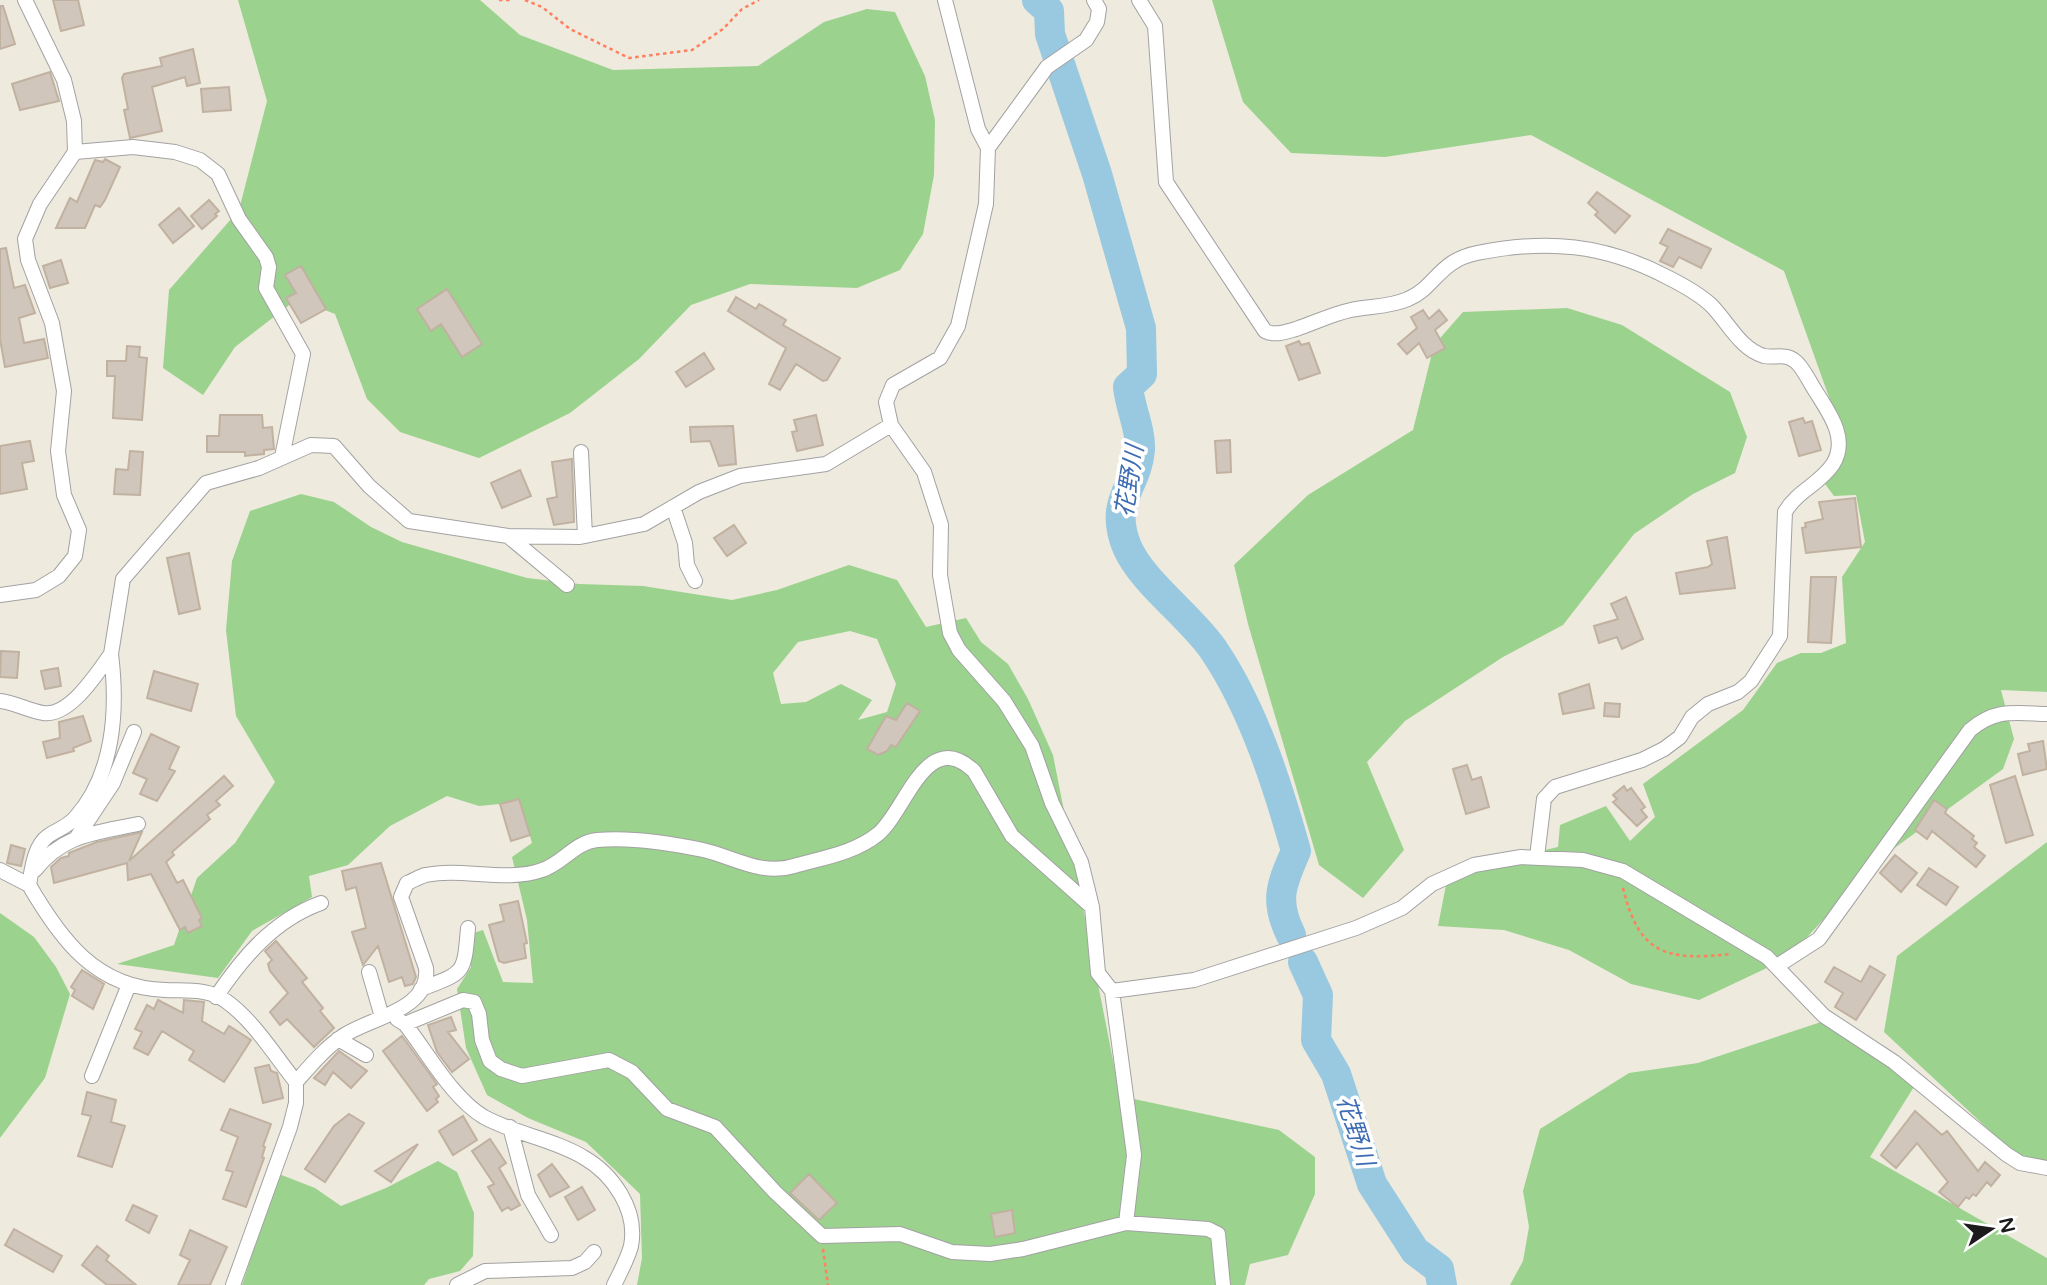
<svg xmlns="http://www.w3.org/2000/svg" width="2047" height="1285" font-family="'Varela Round','Noto Sans JP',sans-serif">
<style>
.forest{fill:#9bd28e;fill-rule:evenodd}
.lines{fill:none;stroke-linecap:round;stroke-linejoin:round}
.river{stroke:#99c9e1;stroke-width:30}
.building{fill:#d1c6bb;stroke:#c1b1a0;stroke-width:2}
.street-casing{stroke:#a2a2a2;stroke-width:16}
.path{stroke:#ff7f5e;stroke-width:2.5;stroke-dasharray:3.5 3.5;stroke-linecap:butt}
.street{stroke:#fff;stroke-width:14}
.labels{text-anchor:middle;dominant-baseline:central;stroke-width:7;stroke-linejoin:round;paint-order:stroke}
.water-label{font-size:24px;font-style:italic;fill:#3f6db3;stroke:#fff}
</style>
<rect width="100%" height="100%" fill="#eeeade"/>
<path class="forest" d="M238,0H480L520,35L613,70L758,66L824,22L867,9L895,12L925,76L935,120L934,175L923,234L900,270L857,288L750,284L691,305L639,359L570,413L479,458L400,432L367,399L335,314L297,299L235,347L203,395L163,368L169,290L239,210L267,101Z
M1212,0H2047V692L2001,690L2014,739L2003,769L1878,860L1788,958L1699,1000L1631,984L1569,950L1504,930L1438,926L1447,880L1485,864L1558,847L1560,825L1606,806L1630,841L1655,817L1643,784L1743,710L1777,663L1801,653H1821L1846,643L1842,577L1865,542L1856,495L1834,496L1825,484L1837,469L1846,445L1784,271L1531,135L1385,157L1291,153L1243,102Z
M1567,308L1622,325L1730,392L1747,437L1735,473L1693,494L1634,534L1563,625L1503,657L1405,721L1367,762L1404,850L1363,898L1319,865L1248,624L1234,565L1308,495L1413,430L1434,345L1463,312Z
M301,494L334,502L371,527L402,542L527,578L579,584L643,586L732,600L777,590L849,565L897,580L926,627L966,618L981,642L1008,664L1028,699L1053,755L1120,1096L1279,1130L1315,1157V1194L1288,1255L1250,1264L1245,1285H637L642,1258L640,1194L586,1142L528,1118L487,1095L466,1048L457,989L471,967L467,935L483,930L503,982L533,983L527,920L512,857L532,843L520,802L479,806L447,796L390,826L348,865L309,876L312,897L252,931L218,978L117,964L174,945L197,878L235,843L275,782L236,716L226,630L232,561L250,511ZM850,631L877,639L896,684L887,712L858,720L872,700L841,684L806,702L781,704L773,673L798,642Z
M2047,842V1167L2031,1169L1884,1032L1897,956Z
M0,913L34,937L56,967L70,994L45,1078L0,1138Z
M1830,1019L1917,1082L1870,1157L2047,1258V1285H1510L1523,1261L1529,1227L1523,1191L1540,1129L1629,1073L1698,1063Z
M438,1161L457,1172L474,1213L473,1256L460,1271L429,1279L424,1285H242L279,1174L315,1188L341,1206L386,1188Z"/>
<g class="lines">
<path class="river" d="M1037,0L1049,11L1050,34L1097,174L1141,328L1142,374L1128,387C1130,408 1141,429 1140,450C1137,487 1108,501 1127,547C1142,582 1190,616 1213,649C1253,708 1277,783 1296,851C1281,885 1274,901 1291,935
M1303,962L1318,995L1316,1040L1336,1074L1372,1184L1415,1251L1439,1269L1442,1285"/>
</g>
<path class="building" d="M53,0H78L84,25L61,31Z
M0,6H3L15,44L0,49Z
M193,49L200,83L187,86L185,77L152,87L162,131L130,138L124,110L128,109L122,78L124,74L162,66L160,58Z
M50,72L59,101L20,110L12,84Z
M229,87L231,110L203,112L201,89Z
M105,159L120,167L105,200L100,207L95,205L85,228H56L70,198L77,202L95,160L103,162Z
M1597,192L1630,216L1615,233L1595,215L1598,212L1588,203Z
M209,200L219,211L215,214L217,216L202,229L191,216Z
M179,208L194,226L173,243L159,225Z
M1668,229L1711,249L1701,268L1679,257L1673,267L1660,261L1668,247L1660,243Z
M6,248L14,288L25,285L35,313L19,318L24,343L44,339L48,358L5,367L0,339V249Z
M61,260L68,283L50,288L43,266Z
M301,266L326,309L301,323L286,298L296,293L285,275Z
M447,289L482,344L462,357L441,324L431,331L417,309Z
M736,297L756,309L759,304L786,320L783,325L840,358L827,380L823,381L796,364L780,390L769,384L786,348L728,311Z
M1423,310L1429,319L1439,310L1447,320L1435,330L1445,348L1427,358L1419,343L1407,354L1398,344L1417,328L1411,317Z
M1299,341L1301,345L1309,343L1320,373L1299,380L1286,346Z
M127,346L140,347L139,357L147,358L142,420L113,418L115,376H107V361H126Z
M704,353L714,369L686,387L676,372Z
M220,415H262L263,428L272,427L274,449L264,450V454L245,456V452H207V436H219Z
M816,415L823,445L797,451L792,432L797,431L794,420Z
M1803,418L1805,423L1812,421L1821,450L1799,456L1789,422Z
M733,426L736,464L719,466L710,441L691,442L690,427Z
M1230,440L1231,472L1217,473L1215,441Z
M30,441L34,461L22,463L27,489L0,494V446Z
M130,451L143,452L140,495L114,494L116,469L128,470Z
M572,459L574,522L554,525L547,499L557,497L552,462Z
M520,470L531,496L502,508L491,483Z
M1855,498L1861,547L1806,553L1802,528L1806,527L1805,523L1823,519L1819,502Z
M734,525L746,543L727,556L714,538Z
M1727,537L1735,588L1680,594L1676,573L1708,567L1712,564L1707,541Z
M189,553L200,609L179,614L167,558Z
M1811,577H1836L1831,643L1808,642Z
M1626,597L1643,639L1622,649L1617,637L1599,643L1594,626L1618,619L1611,604Z
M1,651L19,652L17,678L0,677Z
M58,668L61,686L45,689L41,671Z
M154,671L198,684L191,711L147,698Z
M1589,684L1594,708L1563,714L1559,694Z
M907,703L920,711L896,747L891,745L887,751L878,755L867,749L886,716L896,720Z
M1605,703L1620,704L1619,717L1604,716Z
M83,716L91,741L73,748L74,751L47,758L43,742L60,738L59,722Z
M151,734L179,747L169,769L175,771L157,801L140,794L147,779L133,773Z
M2043,741L2047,769L2023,775L2018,754L2030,751L2028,744Z
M1467,765L1472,780L1481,777L1489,807L1466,814L1453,769Z
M224,776L233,786L216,801L220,805L207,815L210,819L172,852L174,855L166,862L177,883L183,880L202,918L199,920L202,926L188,933L185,927L180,930L151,874L128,880L127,863L54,883L51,867L61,858L69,856V853L97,842L142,832L129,861Z
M2015,776L2033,835L2006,843L1990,785Z
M1624,786L1627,791L1631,788L1645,807L1641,810L1647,817L1637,826L1613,802L1617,799L1613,795Z
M519,799L530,835L511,841L500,804Z
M1934,800L1947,809L1945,813L1974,836L1972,839L1977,843L1974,847L1985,856L1976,867L1932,831L1927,839L1915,830Z
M11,845L25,849L21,866L7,863Z
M1895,855L1917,873L1901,892L1880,873Z
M381,863L416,977L413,984L405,986L402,977L389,982L378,946L363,965L352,932L366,928L356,887L346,890L342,871Z
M1929,868L1958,887L1946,905L1917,885Z
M518,901L527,943L524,944L526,958L504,963L499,961L489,925L504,921L500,905Z
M276,941L307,978L302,982L323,1008L320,1011L334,1028L314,1047L287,1019L280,1025L270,1012L288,993L270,971L268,964L272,960L265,951Z
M1870,966L1885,975L1856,1020L1835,1007L1843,993L1825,982L1834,967L1861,982Z
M82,970L104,984L93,1009L72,996L75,990L71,987Z
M158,1000L183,1013L184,1000L204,1002L202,1021L224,1034L229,1026L251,1040L224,1082L189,1060L194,1051L162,1031L148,1055L134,1048L142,1032L135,1029L147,1005L154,1009Z
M451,1017L456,1030L448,1032L469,1059L452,1072L437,1052L428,1025Z
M402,1036L437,1084L433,1087L439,1096L436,1099L438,1102L427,1111L383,1051Z
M339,1051L367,1071L351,1088L333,1072L325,1085L314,1078Z
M269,1065L271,1071L277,1073L283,1098L263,1103L255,1068Z
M87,1092L116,1100L111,1122L125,1126L112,1167L78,1156L91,1116L82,1114Z
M230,1109L271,1124L263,1146L265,1147L262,1157L264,1158L246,1207L223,1199L233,1172L226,1170L238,1137L221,1130Z
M1915,1111L1942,1135L1947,1131L1978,1171L1985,1162L2000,1175L1991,1186L1987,1182L1976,1196L1973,1194L1969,1199L1966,1197L1958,1207L1939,1192L1948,1182L1917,1143L1896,1168L1881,1155Z
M349,1114L364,1123L325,1182L305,1169L334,1126Z
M463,1116L477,1140L453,1155L439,1131Z
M490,1139L506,1163L499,1168L520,1205L511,1210L508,1207L502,1211L488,1187L494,1184L472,1151Z
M418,1144L391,1182L375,1171Z
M552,1164L569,1187L550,1197L538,1175Z
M809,1174L837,1203L819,1220L790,1193Z
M582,1187L595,1210L578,1220L565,1197Z
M133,1205L157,1216L149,1233L126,1220Z
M1012,1210L1015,1233L995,1237L991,1214Z
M14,1229L62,1256L53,1272L5,1245Z
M190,1230L227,1247L210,1285H178L190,1260L180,1255Z
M97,1246L109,1256L106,1260L136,1285H107L82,1265Z"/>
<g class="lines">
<g class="street-casing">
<path id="street" d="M945,0L978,129L988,148L986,204L958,326L940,358L893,385L886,402L891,425L924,472L941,525L940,575L950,633L959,650L1004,701L1032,746L1052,803L1081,862L1092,907L1098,973L1112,991L1194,980L1356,928L1402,908L1432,884L1474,865L1521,857L1583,860L1623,871L1767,957L1824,1016L1894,1062L2006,1154L2020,1163L2047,1168
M1139,0L1155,26L1166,182L1265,331C1275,336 1285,332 1296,329C1314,323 1332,314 1351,310C1370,306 1390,307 1408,299C1435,288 1438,261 1477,253C1547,239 1604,244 1667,277C1683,285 1698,293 1711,305C1728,322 1740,349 1764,356C1775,358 1785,353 1795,361C1802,366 1808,379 1813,387C1826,409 1850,437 1833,464C1820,484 1797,491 1785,512L1780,636L1751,681L1738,692L1708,704L1692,717L1680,737L1664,749L1642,760L1555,787L1544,799L1537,857
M988,148L1047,67L1086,40L1097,22L1099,9L1094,0
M75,152L133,147L175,152L200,160L218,174L239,219L266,257L269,267L266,288L303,354L282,457
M581,452L585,536
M673,507L685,543L687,565L695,581
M508,536L567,585
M0,595L36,590L59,576L75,556L79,530L64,495L58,451L64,391L52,323L28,260L25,239L40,204L75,152L74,121L64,80L25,0
M111,654L123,579L206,483L259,468L311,445L334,446L369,486L409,521L508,536L580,537L644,524L699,492L740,476L826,464L891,425
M0,701C15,703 28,710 43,713C70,717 97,673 111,654C118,710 114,775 75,818C68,826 57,830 48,836C34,846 32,869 29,885C61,940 96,988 165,990C186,991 208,988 226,1001C254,1021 275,1056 296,1082V1103L290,1127L233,1285
M77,837L113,783L134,732
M0,870L29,885
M35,870C63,834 96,833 138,824
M1777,966L1819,939L1970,730C1996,708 2015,713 2047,714
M369,972L382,1017
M421,989C465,972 464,975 468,928
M1112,991L1134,1155L1126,1223
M216,997C243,957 274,920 321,903
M397,1019L405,1024C427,1052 453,1099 484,1117C515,1134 553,1139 583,1157C613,1174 638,1210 631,1246C628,1258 620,1273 614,1285
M405,1024L463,1000L474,1002L479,1014L482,1040L490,1061L501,1069L522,1076L609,1060L632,1072L667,1109L715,1127L775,1192L822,1236L900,1234L952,1252L990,1254L1023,1249L1126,1223L1208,1229L1218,1234L1223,1285
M338,1039L366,1055
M92,1076L128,987
M296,1082C310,1066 325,1048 343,1036C369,1018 431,1010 426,968L401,897L407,883C413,881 420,876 426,875C461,867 506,883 542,870C562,864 575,842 597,840C630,837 670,843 703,850C734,857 761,876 794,866C822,858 855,853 878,834C906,811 926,726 974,771L1012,836L1092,907
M510,1127L528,1195L551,1235
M457,1285L485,1271L572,1268L585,1262L594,1252"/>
</g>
<path class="path" d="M499,0H511
M525,0L542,7L570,29L629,58L692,50L723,29L742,9L759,0
M1623,888C1639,955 1667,961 1731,954
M823,1249L828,1285"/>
<use href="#street" class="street"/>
</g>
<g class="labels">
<g class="water-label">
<text transform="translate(1130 481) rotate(-81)">花野川</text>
<text transform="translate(1355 1131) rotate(72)">花野川</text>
</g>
</g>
<g transform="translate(1991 1229) rotate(77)" stroke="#ffffff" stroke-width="5" paint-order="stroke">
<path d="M0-5L12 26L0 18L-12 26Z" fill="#1b1b1b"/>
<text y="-10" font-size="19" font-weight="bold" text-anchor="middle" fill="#1b1b1b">N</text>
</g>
</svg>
